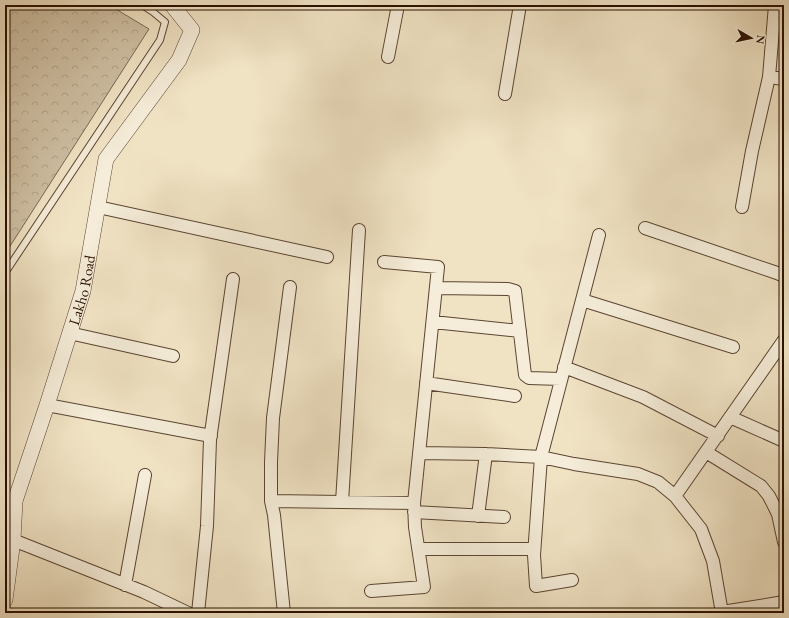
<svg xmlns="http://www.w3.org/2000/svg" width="789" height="618" font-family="'EB Garamond',serif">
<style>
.forest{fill:url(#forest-crowns);stroke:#7c6852}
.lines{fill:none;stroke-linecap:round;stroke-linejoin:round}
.service-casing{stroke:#5b4531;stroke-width:8}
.minor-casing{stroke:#5b4531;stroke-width:14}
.tertiary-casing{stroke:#5b4531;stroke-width:16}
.service{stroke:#f5edd9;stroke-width:6}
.minor{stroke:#f5edd9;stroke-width:12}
.tertiary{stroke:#f5edd9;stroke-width:15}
.labels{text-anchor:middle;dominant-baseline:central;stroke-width:4;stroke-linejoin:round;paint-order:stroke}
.street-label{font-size:15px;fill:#291000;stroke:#f5edd9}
</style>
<defs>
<pattern id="forest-crowns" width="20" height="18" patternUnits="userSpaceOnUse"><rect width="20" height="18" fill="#cebfa3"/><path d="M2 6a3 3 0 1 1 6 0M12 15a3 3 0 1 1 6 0" fill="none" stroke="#b1a38b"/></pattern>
</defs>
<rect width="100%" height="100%" fill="#f0e3c4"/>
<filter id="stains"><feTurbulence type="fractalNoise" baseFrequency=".005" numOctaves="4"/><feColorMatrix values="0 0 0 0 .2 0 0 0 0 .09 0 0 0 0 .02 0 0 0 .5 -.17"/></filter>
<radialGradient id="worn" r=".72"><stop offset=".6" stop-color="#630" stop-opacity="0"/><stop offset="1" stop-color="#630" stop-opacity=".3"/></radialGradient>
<path class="forest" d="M5,5H109L149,29L5,254Z"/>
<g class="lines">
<g class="service-casing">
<path id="service" d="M5,273L160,40L165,22L153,12L142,5"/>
</g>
<g class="minor-casing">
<path id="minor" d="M388,57L398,5
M769,77L784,79
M505,94L520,5
M98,207L327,257
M742,207L752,151L769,77L775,5
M645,228L777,273L784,276
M436,288L508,289L515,291L525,375L529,378L561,379
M582,300L733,347
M433,322L520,331
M69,333L173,356
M564,367L643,397L718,436
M426,383L515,396
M47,405L211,436
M730,417L784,441
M706,452L761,486L769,496L778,514L784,542
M419,453L486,454L541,457L574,464L638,474L658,482L675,496L701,529L713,561L722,613
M675,496L784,340
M271,501L414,503
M342,502L359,230
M414,512L504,517
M478,516L486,454
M13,540L144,592L188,613
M419,549H534
M572,580L536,586L534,555L541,457L599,235
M125,585L145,475
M371,591L424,587L415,527L414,503L438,267L384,262
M722,612L784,602
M198,613L207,526L210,440L233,279
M284,613L274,515L271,501V462L273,418L290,287"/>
</g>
<g class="tertiary-casing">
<g id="tertiary">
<path id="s1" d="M5,600L13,540L15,501L47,405L83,291L106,159L179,60L192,30L172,5"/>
</g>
</g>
<use href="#service" class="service"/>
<use href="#minor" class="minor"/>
<use href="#tertiary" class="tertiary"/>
</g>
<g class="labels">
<g class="street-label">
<text stroke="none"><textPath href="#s1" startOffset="321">Lakho Road</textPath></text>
</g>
</g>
<rect width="789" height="618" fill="none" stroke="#f0e3c4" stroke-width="20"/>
<rect x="6" y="6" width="777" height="606" fill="none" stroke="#291000" stroke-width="2"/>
<rect x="10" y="10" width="769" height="598" fill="none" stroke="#291000"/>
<g transform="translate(751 38) rotate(99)" stroke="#f5edd9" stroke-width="3" paint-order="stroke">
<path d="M0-3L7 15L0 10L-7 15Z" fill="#291000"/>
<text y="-6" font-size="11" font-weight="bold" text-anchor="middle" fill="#291000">N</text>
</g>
<rect width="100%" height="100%" filter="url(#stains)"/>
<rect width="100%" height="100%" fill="url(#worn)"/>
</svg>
